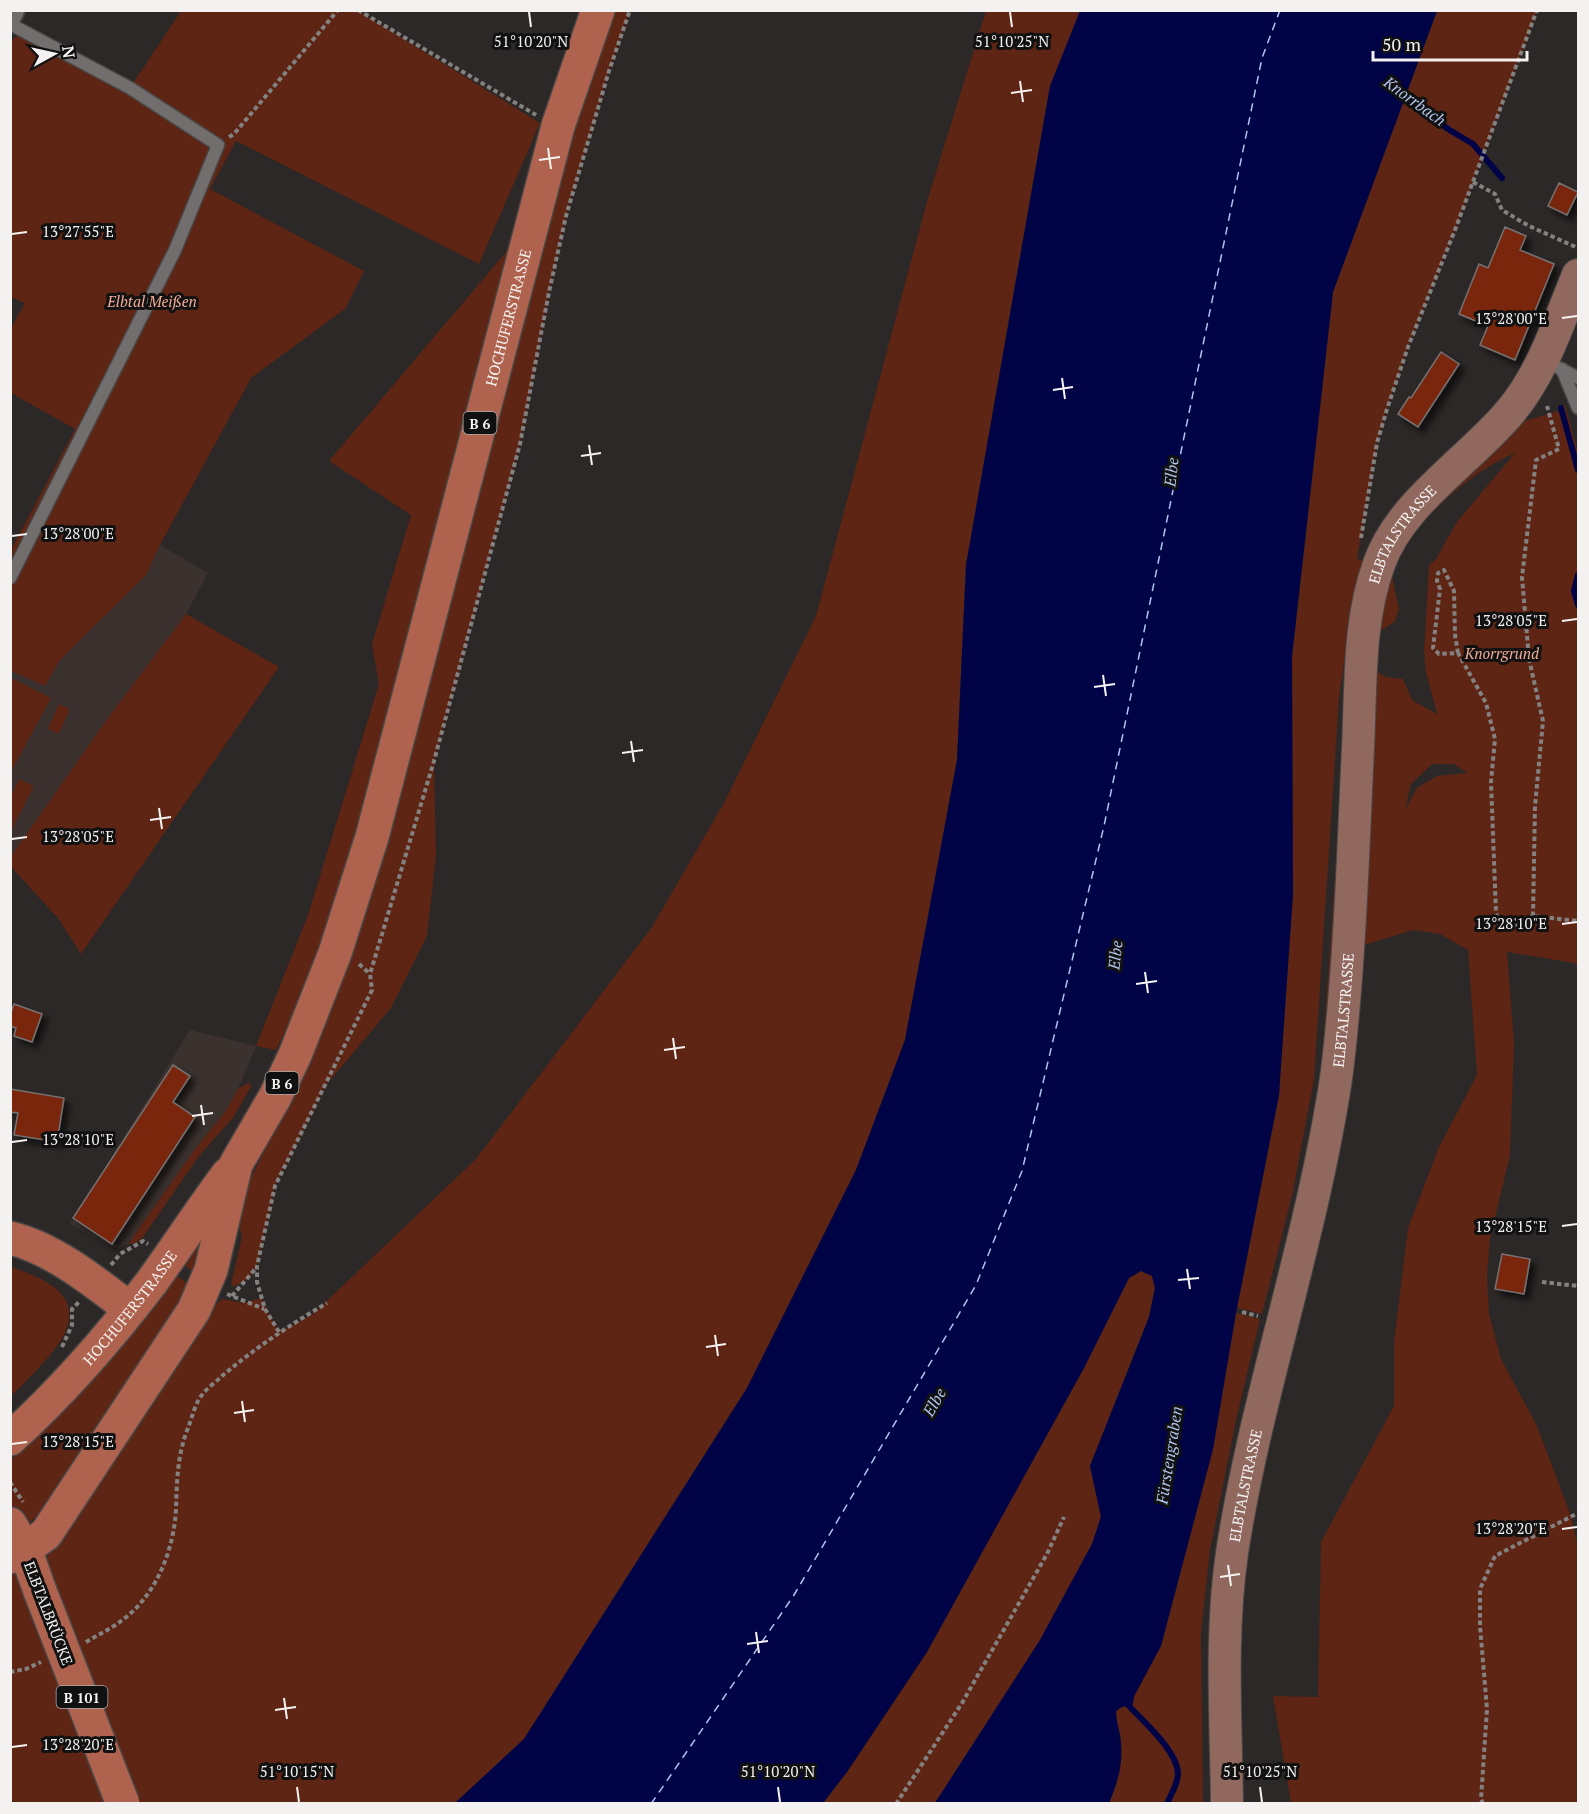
<svg xmlns="http://www.w3.org/2000/svg" width="1589" height="1814" font-family="'PT Serif',serif">
<style>
.built{fill:#3b322f}
.green{fill:#5e2414;fill-rule:evenodd}
.water{fill:#000447}
.lines{fill:none;stroke-linecap:round;stroke-linejoin:round}
.stream{stroke:#000447;stroke-width:6}
.ferry{stroke:#afc5ec;stroke-width:1.5;stroke-dasharray:8 6;stroke-linecap:butt}
.building{fill:#79250f;stroke:#757271;stroke-width:1.5;filter:url(#shadow)}
.lane-casing{stroke:#494746;stroke-width:15}
.street-casing{stroke:#494746;stroke-width:26}
.secondary-casing{stroke:#494746;stroke-width:34}
.primary-casing{stroke:#494746;stroke-width:36}
.path{stroke:#848281;stroke-width:4;stroke-dasharray:4.5 3;stroke-linecap:butt}
.lane{stroke:#726e6d;stroke-width:12}
.street{stroke:#726e6d;stroke-width:22}
.secondary{stroke:#90685e;stroke-width:32}
.primary{stroke:#af624e;stroke-width:33}
.primary-bridge-casing{stroke:#494746;stroke-width:36;stroke-linecap:butt}
.primary-bridge{stroke:#af624e;stroke-width:33}
.ticks{fill:none;stroke:#f4f2f1;stroke-width:2}
.labels{text-anchor:middle;dominant-baseline:central;stroke-width:6;stroke-linejoin:round;paint-order:stroke}
.shield{fill:#121111;stroke:#b0aeae;stroke-width:1.5}
.shield-label{font-size:14px;font-weight:bold;fill:#f4f2f1}
.park-label{font-size:15px;font-style:italic;fill:#f3ab97;stroke:#121111}
.street-label{font-size:15px;fill:#f4f2f1;stroke:#121111}
.water-label{font-size:16px;font-style:italic;fill:#afc5ec;stroke:#121111}
.ticks-label{font-size:15px;text-anchor:middle;fill:#f4f2f1;stroke:#121111;stroke-width:6;stroke-linejoin:round;paint-order:stroke}
</style>
<defs>
<filter id="shadow"><feDropShadow dx="5.5" dy="5.5" stdDeviation="3" flood-color="#0009"/></filter>
</defs>
<rect width="100%" height="100%" fill="#2b2827"/>
<path class="built" d="M160,545L208,573L186,614L110,715L11,856V671L45,686L60,660L146,575Z
M190,1030L256,1046L238,1089L225,1112L195,1149L128,1244L119,1248L113,1247L70,1224Z"/>
<path class="green" d="M181,11H358L540,123L479,264L236,141L210,189L364,271L345,309L251,378L160,545L146,575L60,660L45,686L11,671V550L75,429L11,393V328L25,303L10,297V44L15,37L21,36L130,88Z
M612,11H630L609,71L566,216L549,292L520,444L434,761L436,855L427,936L391,1008L326,1085L275,1186L257,1266L249,1278L234,1287L231,1284L242,1237L235,1209L309,1063L561,161Z
M986,11H1080L1050,86L966,565L957,760L905,1040L856,1170L747,1388L524,1739L455,1803H11L10,1565L72,1519L202,1329L213,1307L222,1299L243,1303L261,1298L279,1332L312,1315L476,1159L652,927L724,803L816,616L928,198Z
M1437,11H1537L1455,230L1408,347L1387,409L1377,443L1357,559L1369,563L1332,1046L1212,1753L1209,1664L1210,1588L1213,1589L1243,1422L1305,1162L1322,1062L1342,776L1348,657L1346,649L1339,698L1314,1079L1293,1191L1262,1314L1237,1308L1279,1095L1293,894L1292,657L1333,292Z
M512,245L332,935L276,1050L256,1046L308,915L379,684L372,644L411,515L329,461Z
M1565,405L1578,453V966L1574,963L1507,952L1514,1044L1510,1155L1490,1239L1487,1276L1489,1314L1501,1359L1537,1426L1571,1516L1578,1548V1803H1291L1273,1696L1318,1697L1321,1542L1394,1406V1342L1408,1228L1439,1147L1477,1075L1468,950L1440,934L1413,930L1358,947L1373,669L1386,677L1403,679L1412,700L1437,714L1426,672L1424,653L1429,565L1436,559L1457,522L1515,453C1472,472 1440,502 1410,537L1431,506L1506,432L1524,421L1558,411ZM1432,764H1454L1467,773L1437,776L1417,788L1405,810L1411,784Z
M1391,572L1399,609L1395,621L1375,635Z
M186,614L279,667L81,954L58,918L11,867V856L110,715Z
M11,678L51,698L11,772Z
M59,704L70,709L59,734L48,729Z
M19,779L34,786L11,831V796Z
M248,1083L252,1085L233,1118L199,1156L143,1237L135,1243L128,1244L195,1149L225,1112L238,1089Z
M210,1219L199,1275L181,1263Z
M11,1267C112,1299 62,1346 11,1396Z
M1141,1271L1152,1276L1155,1288L1149,1317L1090,1466L1101,1517L1092,1544L1040,1640L935,1803L823,1804L847,1772L927,1652L1084,1368L1129,1278Z
M175,1274L193,1288L50,1505L11,1538V1460L89,1380Z
M1236,1313L1260,1319L1236,1420L1210,1550L1201,1632L1203,1803L1109,1804C1117,1784 1123,1765 1121,1744C1121,1733 1116,1723 1116,1711L1121,1707L1161,1646L1213,1449Z"/>
<path class="water" d="M1080,11H1437L1333,292L1292,656L1293,894L1279,1095L1236,1313L1213,1449L1161,1646L1129,1706L1122,1707L1116,1711C1116,1723 1121,1733 1121,1744C1123,1765 1117,1784 1109,1803H935L1040,1640L1092,1544L1101,1517L1090,1466L1149,1317L1155,1288L1152,1276L1141,1271L1129,1278L1084,1368L927,1652L847,1772L823,1803H455L524,1739L747,1388L856,1170L905,1040L957,760L966,565L1050,86Z"/>
<g class="lines">
<path class="stream" d="M1400,92L1448,129L1473,144L1502,178
M1561,408L1578,470
M1578,575L1574,591L1578,605
M1131,1698L1129,1706C1144,1722 1177,1751 1178,1773C1178,1785 1171,1793 1167,1804"/>
<path class="ferry" d="M651,1804L794,1595L976,1285L1022,1171L1104,826L1262,58L1280,10"/>
</g>
<path class="building" d="M1559,183L1578,192L1567,215L1548,206Z
M1505,227L1526,236L1520,250L1554,264L1515,360L1480,345L1488,326L1459,314L1479,264L1488,268Z
M1441,352L1459,364L1418,427L1398,414L1409,397L1411,398Z
M14,1004L42,1014L32,1042L14,1036L16,1028L10,1026V1015Z
M173,1065L190,1076L173,1102L195,1117L112,1244L73,1218Z
M10,1089L64,1098L57,1142L14,1135L18,1113L10,1112Z
M1502,1254L1530,1259L1524,1294L1495,1289Z"/>
<g class="lines">
<g class="lane-casing">
<path id="lane" d="M10,24L130,88L218,145L175,250L10,578
M1559,368L1578,378
M1562,369L1578,408"/>
</g>
<g class="street-casing">
<path id="street" d="M10,16L13,10"/>
</g>
<g class="secondary-casing">
<g id="secondary">
<path id="s1" d="M1227,1804C1226,1721 1220,1635 1232,1553C1252,1422 1293,1296 1320,1166C1327,1132 1334,1098 1338,1063C1350,959 1353,853 1358,748C1361,688 1358,621 1379,564C1400,503 1470,460 1510,412C1543,373 1559,321 1578,275"/>
</g>
</g>
<g class="primary-casing">
<g id="primary">
<path d="M10,1238C53,1248 96,1283 130,1309"/>
<path id="s2" d="M10,1439C62,1392 109,1338 151,1283C177,1247 201,1210 228,1174"/>
<path d="M10,1524L25,1549L40,1591"/>
<path id="s3" d="M10,1557L25,1549L46,1534L194,1310L211,1270L236,1164L275,1097L295,1055L335,953L372,837L558,126L598,10"/>
</g>
</g>
<path class="path" d="M358,10L536,115
M229,137L234,134L338,10
M1473,182L1495,194L1502,210L1529,226L1578,248
M1361,538L1377,443L1387,409L1408,347L1455,230L1537,10
M1458,653L1455,635L1454,591L1444,570L1438,573L1437,581L1440,589L1433,648L1439,654L1458,653L1486,703L1495,739L1491,782L1496,913L1499,925L1507,930L1533,916L1578,921
M1533,916L1535,806L1543,721L1529,659L1522,577L1536,460L1559,449L1547,406
M359,964L370,974
M111,1265L120,1254L143,1241L148,1244
M1542,1282L1578,1286
M227,1294L264,1309
M232,1296L257,1267
M1242,1312L1258,1316
M279,1332L265,1309L257,1282V1266L275,1186L372,990L370,974L434,761L520,444L549,292L566,216L609,71L630,10
M62,1347L72,1325V1309L79,1302
M10,1482L23,1502
M86,1642C99,1634 113,1628 125,1618C157,1593 174,1549 176,1509C177,1481 177,1456 188,1428C192,1418 195,1403 202,1395C207,1388 216,1382 222,1376C255,1348 290,1325 327,1303
M10,1672L26,1669L41,1662
M896,1804L962,1703L1047,1554L1064,1517
M1483,1804L1481,1799L1487,1709L1480,1626V1589L1495,1556L1578,1513"/>
<use href="#lane" class="lane"/>
<use href="#street" class="street"/>
<use href="#secondary" class="secondary"/>
<use href="#primary" class="primary"/>
<g class="primary-bridge-casing">
<path id="primary-bridge" d="M40,1591L123,1804"/>
</g>
<use href="#primary-bridge" class="primary-bridge"/>
</g>
<path class="ticks" d="M529,12L531,27M1010,12L1012,27M1020,81L1023,102M1011,93L1032,90M548,148L551,169M539,160L560,157M12,234L27,232M1562,318L1577,316M1062,378L1065,399M1053,390L1073,387M589,445L592,465M581,456L601,453M12,536L27,534M1562,621L1577,619M1103,675L1106,696M1094,687L1115,684M631,741L634,762M622,753L643,750M159,808L162,829M150,820L171,817M12,839L27,837M1562,924L1577,922M1145,972L1148,993M1136,984L1157,981M673,1038L676,1059M664,1050L685,1047M201,1105L204,1125M192,1116L213,1113M12,1142L27,1140M1562,1226L1577,1224M1187,1269L1190,1289M1178,1280L1199,1278M715,1335L718,1356M706,1347L726,1344M242,1401L245,1422M234,1413L254,1410M12,1444L27,1442M1562,1529L1577,1527M1228,1565L1231,1586M1220,1577L1240,1574M756,1632L759,1653M747,1644L768,1641M284,1698L287,1719M275,1710L296,1707M12,1747L27,1745M297,1787L299,1802M778,1787L780,1802M1260,1787L1262,1802"/>
<g class="labels">
<g class="shield">
<rect x="463.5" y="412" width="33" height="22" rx="4.5"/>
<rect x="265.5" y="1072" width="33" height="22" rx="4.5"/>
<rect x="56.5" y="1686" width="51" height="22" rx="4.5"/>
</g>
<g class="shield-label">
<text x="480" y="423">B 6</text>
<text x="282" y="1083">B 6</text>
<text x="82" y="1697">B 101</text>
</g>
<g class="park-label">
<text x="152" y="301">Elbtal Meißen</text>
<text x="1502" y="653">Knorrgrund</text>
</g>
<g class="street-label">
<text stroke="none"><textPath href="#s3" startOffset="1356">HOCHUFERSTRASSE</textPath></text>
<text stroke="none"><textPath href="#s1" startOffset="1292">ELBTALSTRASSE</textPath></text>
<text stroke="none"><textPath href="#s1" startOffset="806">ELBTALSTRASSE</textPath></text>
<text stroke="none"><textPath href="#s2" startOffset="178">HOCHUFERSTRASSE</textPath></text>
<text stroke="none"><textPath href="#s1" startOffset="320">ELBTALSTRASSE</textPath></text>
<text transform="translate(49 1613) rotate(69)">ELBTALBRÜCKE</text>
</g>
<g class="water-label">
<text transform="translate(1415 101) rotate(36)">Knorrbach</text>
<text transform="translate(1171 472) rotate(-83)">Elbe</text>
<text transform="translate(1115 955) rotate(-83)">Elbe</text>
<text transform="translate(934 1402) rotate(-60)">Elbe</text>
<text transform="translate(1169 1455) rotate(-81)">Fürstengraben</text>
</g>
</g>
<g class="ticks-label">
<text x="531" y="47">51°10'20"N</text>
<text x="1012" y="47">51°10'25"N</text>
<text x="78" y="237">13°27'55"E</text>
<text x="1511" y="324">13°28'00"E</text>
<text x="78" y="539">13°28'00"E</text>
<text x="1511" y="626">13°28'05"E</text>
<text x="78" y="842">13°28'05"E</text>
<text x="1511" y="929">13°28'10"E</text>
<text x="78" y="1145">13°28'10"E</text>
<text x="1511" y="1232">13°28'15"E</text>
<text x="78" y="1447">13°28'15"E</text>
<text x="1511" y="1534">13°28'20"E</text>
<text x="78" y="1750">13°28'20"E</text>
<text x="297" y="1777">51°10'15"N</text>
<text x="778" y="1777">51°10'20"N</text>
<text x="1260" y="1777">51°10'25"N</text>
</g>
<rect width="1589" height="1814" fill="none" stroke="#f4f2f1" stroke-width="24"/>
<g transform="translate(54 54) rotate(82)" stroke="#121111" stroke-width="4.5" paint-order="stroke">
<path d="M0-4.5L10 22L0 15L-10 22Z" fill="#f4f2f1"/>
<text y="-9" font-size="16" font-weight="bold" text-anchor="middle" fill="#f4f2f1">N</text>
</g>
<path d="M1373 51v9h154v-9" fill="none" stroke="#f4f2f1" stroke-width="3"/>
<text x="1382" y="51" font-size="18" fill="#f4f2f1" stroke="#121111" stroke-width="4.5" paint-order="stroke">50 m</text>
</svg>
